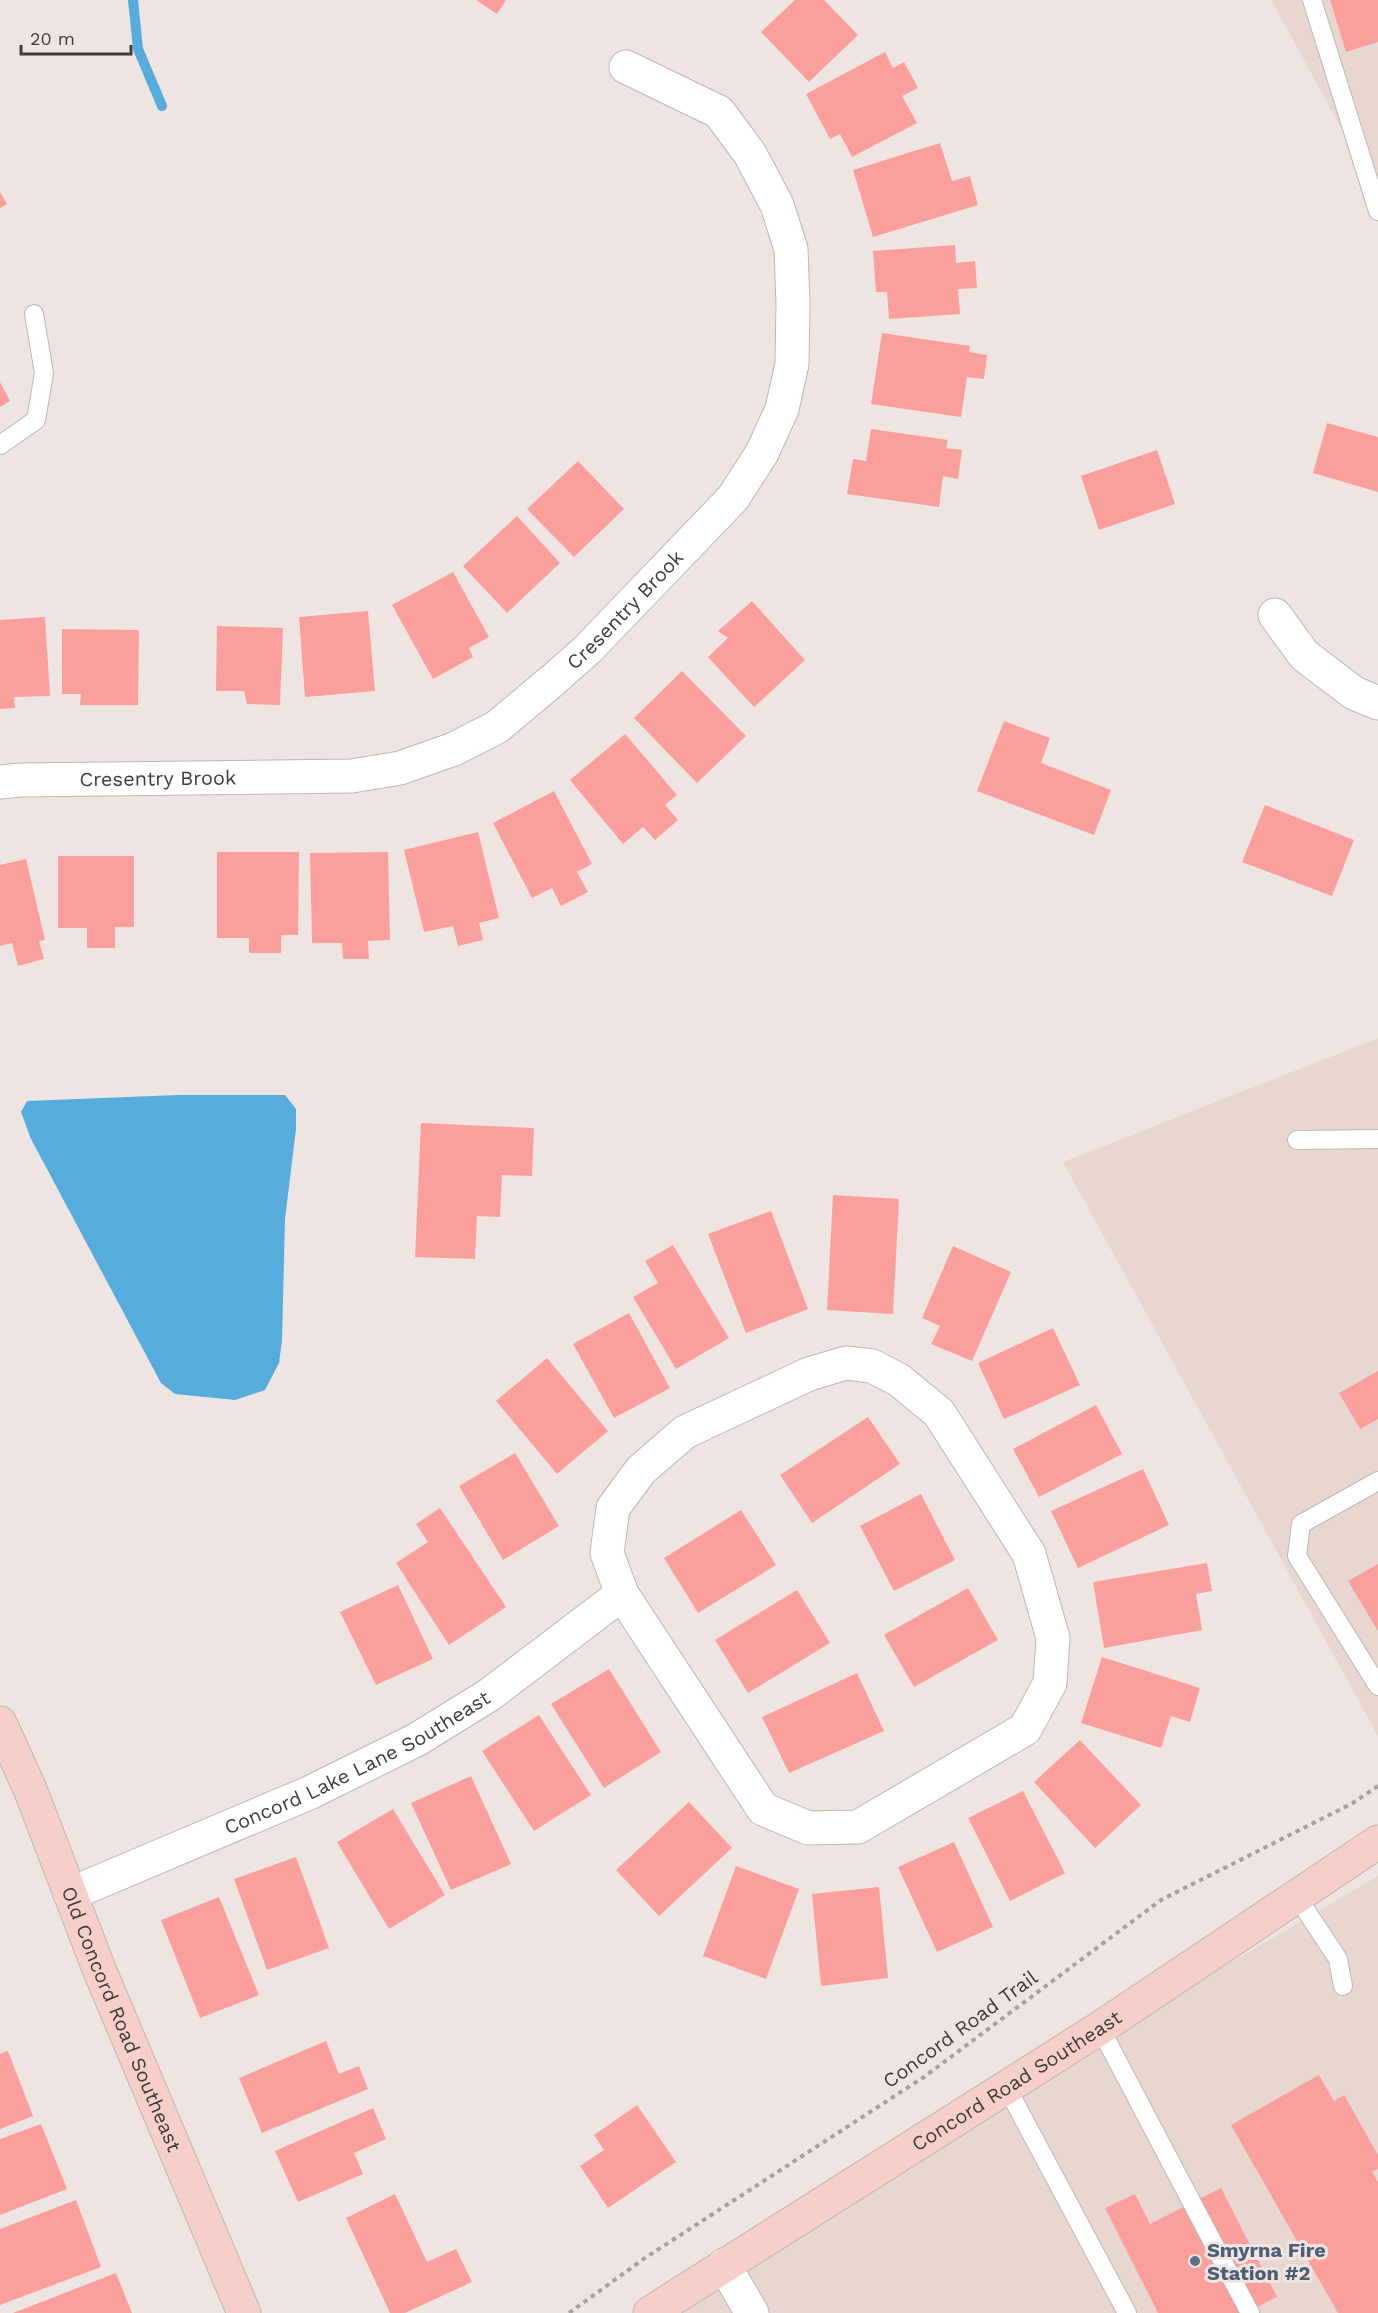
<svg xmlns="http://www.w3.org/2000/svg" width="1378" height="2313" font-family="'Work Sans',sans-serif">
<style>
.built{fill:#e8d7d1}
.water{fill:#57acde}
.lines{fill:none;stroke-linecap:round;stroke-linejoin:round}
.stream{stroke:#57acde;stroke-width:10}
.building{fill:#fb9f9d}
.lane-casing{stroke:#bfb6b3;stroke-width:20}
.street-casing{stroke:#bfb6b3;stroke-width:35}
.secondary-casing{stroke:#bfb6b3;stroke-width:35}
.path{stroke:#a7a19f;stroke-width:4;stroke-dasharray:4.5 4.5;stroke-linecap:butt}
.lane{stroke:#fff;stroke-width:18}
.street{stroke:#fff;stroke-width:33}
.secondary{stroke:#f6d0c8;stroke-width:33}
.service-dot{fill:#5c6f8a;stroke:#eee5e2;stroke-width:2}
.labels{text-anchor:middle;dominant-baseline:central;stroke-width:6;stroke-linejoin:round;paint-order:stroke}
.street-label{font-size:20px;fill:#3f3c3b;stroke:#eee5e2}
.service-label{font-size:20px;font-weight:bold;fill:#4e5e75;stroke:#eee5e2;text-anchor:start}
</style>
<rect width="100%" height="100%" fill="#eee5e2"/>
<path class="built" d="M1271,0H1378V195Z
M1378,1038V1736L1063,1162Z
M1378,1876V2313H643L695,2277Z"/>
<path class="water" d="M178,1095H285L296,1109V1129L285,1219L282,1340L279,1363L265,1390L235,1400L175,1394L161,1383L31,1139L21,1112L27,1101Z"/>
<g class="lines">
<path class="stream" d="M133,0L138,49L162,106"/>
</g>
<path class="building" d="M476,0H506L497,14Z
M795,0H824L858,35L809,82L761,32Z
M1330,0H1378V42L1346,52Z
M885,52L893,68L904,62L918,88L902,96L917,123L852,157L840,134L830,139L806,94Z
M940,143L952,181L970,176L978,205L873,237L853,170Z
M0,192L7,204L0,208Z
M955,245L956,263L975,261L977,288L958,289L960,314L889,319L887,292H876L873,251Z
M882,333L970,346L969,352L987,355L984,379L967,377L961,417L871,404Z
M0,382L10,401L0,407Z
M1327,423L1378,437V492L1313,473Z
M871,429L948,440L946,448L962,450L958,479L943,476L939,507L847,494L853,459L866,461Z
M1157,450L1175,504L1099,530L1081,476Z
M578,461L624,509L574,557L527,509Z
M517,516L560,563L507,613L463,566Z
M453,572L489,637L469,648L473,657L433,679L392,605Z
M752,601L805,660L754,707L708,657L728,638L718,631Z
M368,611L375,691L305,697L299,617Z
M45,617L50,696L14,697L15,708L0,709V620Z
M217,626L283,628L280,705L247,704L244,691H216Z
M62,629L139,630L138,705H80L81,694H62Z
M682,671L746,736L697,783L634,718Z
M1004,721L1050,738L1041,763L1111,790L1094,835L977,791Z
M625,734L677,795L665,805L678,820L655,840L643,827L623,844L570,780Z
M554,791L592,864L577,872L588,892L561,906L552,888L532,898L493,823Z
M1265,805L1354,840L1332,896L1242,862Z
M478,832L499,918L479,923L483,940L458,946L453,926L424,932L404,850Z
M217,852H299L298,935H281V953H249V938H217Z
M388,852L390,940L368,941L369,959H343L342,943H312L310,853Z
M58,856H134V927H115V948H87V928H58Z
M26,859L45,940L39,941L44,959L18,966L12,943L0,946V865Z
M421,1123L534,1128L532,1176L502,1175L500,1217L477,1216L475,1259L415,1257Z
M833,1195L899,1199L893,1314L827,1310Z
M771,1211L808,1309L746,1333L708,1234Z
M673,1245L729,1338L676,1369L633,1297L658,1283L645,1261Z
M953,1246L1011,1272L972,1361L931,1344L940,1326L922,1318Z
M629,1313L670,1388L614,1418L573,1344Z
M1053,1328L1080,1385L1004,1419L978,1363Z
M547,1358L608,1431L557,1474L496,1401Z
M1378,1371V1419L1360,1429L1339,1393Z
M1096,1405L1122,1454L1039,1497L1013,1449Z
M868,1417L900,1464L812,1523L780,1475Z
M515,1453L559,1526L503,1560L459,1486Z
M1143,1469L1169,1525L1078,1568L1051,1511Z
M921,1494L955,1560L894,1591L860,1526Z
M440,1508L506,1607L449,1645L396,1563L428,1542L416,1524Z
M741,1510L776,1565L698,1613L664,1558Z
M1207,1563L1212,1591L1196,1594L1202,1630L1104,1648L1093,1582Z
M1378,1564V1631L1348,1581Z
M398,1585L433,1659L376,1685L340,1612Z
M968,1588L998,1640L914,1687L884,1635Z
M797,1590L830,1643L748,1693L715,1640Z
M1102,1657L1200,1688L1190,1722L1171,1716L1161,1748L1081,1723Z
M609,1669L661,1752L604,1788L551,1704Z
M857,1673L884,1731L789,1773L762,1717Z
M539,1715L591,1795L534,1831L482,1751Z
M1080,1740L1141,1805L1095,1848L1034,1782Z
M471,1776L511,1864L451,1890L411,1803Z
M1023,1791L1065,1873L1010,1901L968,1818Z
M689,1802L732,1848L659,1916L616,1870Z
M393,1809L445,1895L389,1929L337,1842Z
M954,1842L993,1927L937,1952L898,1867Z
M296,1857L329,1948L267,1970L234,1879Z
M736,1866L799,1889L766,1979L703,1956Z
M879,1887L888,1978L821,1986L812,1894Z
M219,1897L259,1995L200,2018L161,1920Z
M326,2041L339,2074L359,2066L368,2089L262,2133L239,2078Z
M8,2051L33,2116L0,2129V2054Z
M1319,2075L1334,2101L1344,2095L1378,2155V2169L1372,2172L1378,2182V2313H1338L1231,2125Z
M637,2105L676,2162L608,2208L580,2166L604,2150L594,2135Z
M373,2108L386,2139L354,2153L363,2174L298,2202L275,2151Z
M41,2124L67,2189L0,2215V2139Z
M1221,2188L1277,2297L1246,2313H1158L1105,2208L1135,2194L1150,2224Z
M395,2194L427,2262L456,2249L472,2282L405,2313H390L346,2218Z
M76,2200L101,2267L0,2305V2229Z
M116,2273L132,2313H13Z"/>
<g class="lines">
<g class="lane-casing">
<path id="lane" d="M1312,0L1378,211
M0,445L36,420L44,373L34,314
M1297,1140L1378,1139
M1378,1481L1301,1524L1297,1556L1378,1686
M1297,1897L1338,1959L1343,1986
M1100,2028L1250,2313
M1006,2086L1127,2313"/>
</g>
<g class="street-casing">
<g id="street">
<path d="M1275,615L1304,655L1354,693L1378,703"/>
<path id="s1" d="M0,782L20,780L352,776L400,768L454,749L497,727L553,680L587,650L733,498L762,453L782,409L792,364L793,304L791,249L777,205L750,154L719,112L626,67"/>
<path d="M846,1363L872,1366L899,1380L939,1413L1029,1554L1053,1638L1050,1683L1025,1729L858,1827L808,1828L763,1809L622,1594L607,1553L613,1508L641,1470L685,1432L809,1374Z"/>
<path id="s2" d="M70,1894L309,1793L416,1740L489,1695L622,1594"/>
<path d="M724,2265L752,2313"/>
</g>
</g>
<g class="secondary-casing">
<g id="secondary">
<path id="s3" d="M0,1723L30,1789L99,1969L244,2313"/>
<path id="s4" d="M650,2313L1100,2028L1378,1842"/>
</g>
</g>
<path class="path" d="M569,2313L645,2258L924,2077L1161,1900L1353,1803L1378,1786"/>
<use href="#lane" class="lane"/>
<use href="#street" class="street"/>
<use href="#secondary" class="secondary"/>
</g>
<circle class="service-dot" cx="1195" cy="2261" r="6"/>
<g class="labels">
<g class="street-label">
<text stroke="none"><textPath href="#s1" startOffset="680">Cresentry Brook</textPath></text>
<text stroke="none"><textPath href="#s1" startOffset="158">Cresentry Brook</textPath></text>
<text stroke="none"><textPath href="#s2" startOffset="316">Concord Lake Lane Southeast</textPath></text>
<text stroke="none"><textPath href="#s3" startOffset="320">Old Concord Road Southeast</textPath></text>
<text transform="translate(960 2029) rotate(-36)">Concord Road Trail</text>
<text stroke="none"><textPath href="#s4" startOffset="434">Concord Road Southeast</textPath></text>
</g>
<g class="service-label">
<text x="1207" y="2250">Smyrna Fire<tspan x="1207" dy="23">Station #2</tspan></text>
</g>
</g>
<path d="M21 45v9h110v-9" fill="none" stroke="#3f3c3b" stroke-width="3"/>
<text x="30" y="45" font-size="18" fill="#3f3c3b" stroke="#eee5e2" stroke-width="4.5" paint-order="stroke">20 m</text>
</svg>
